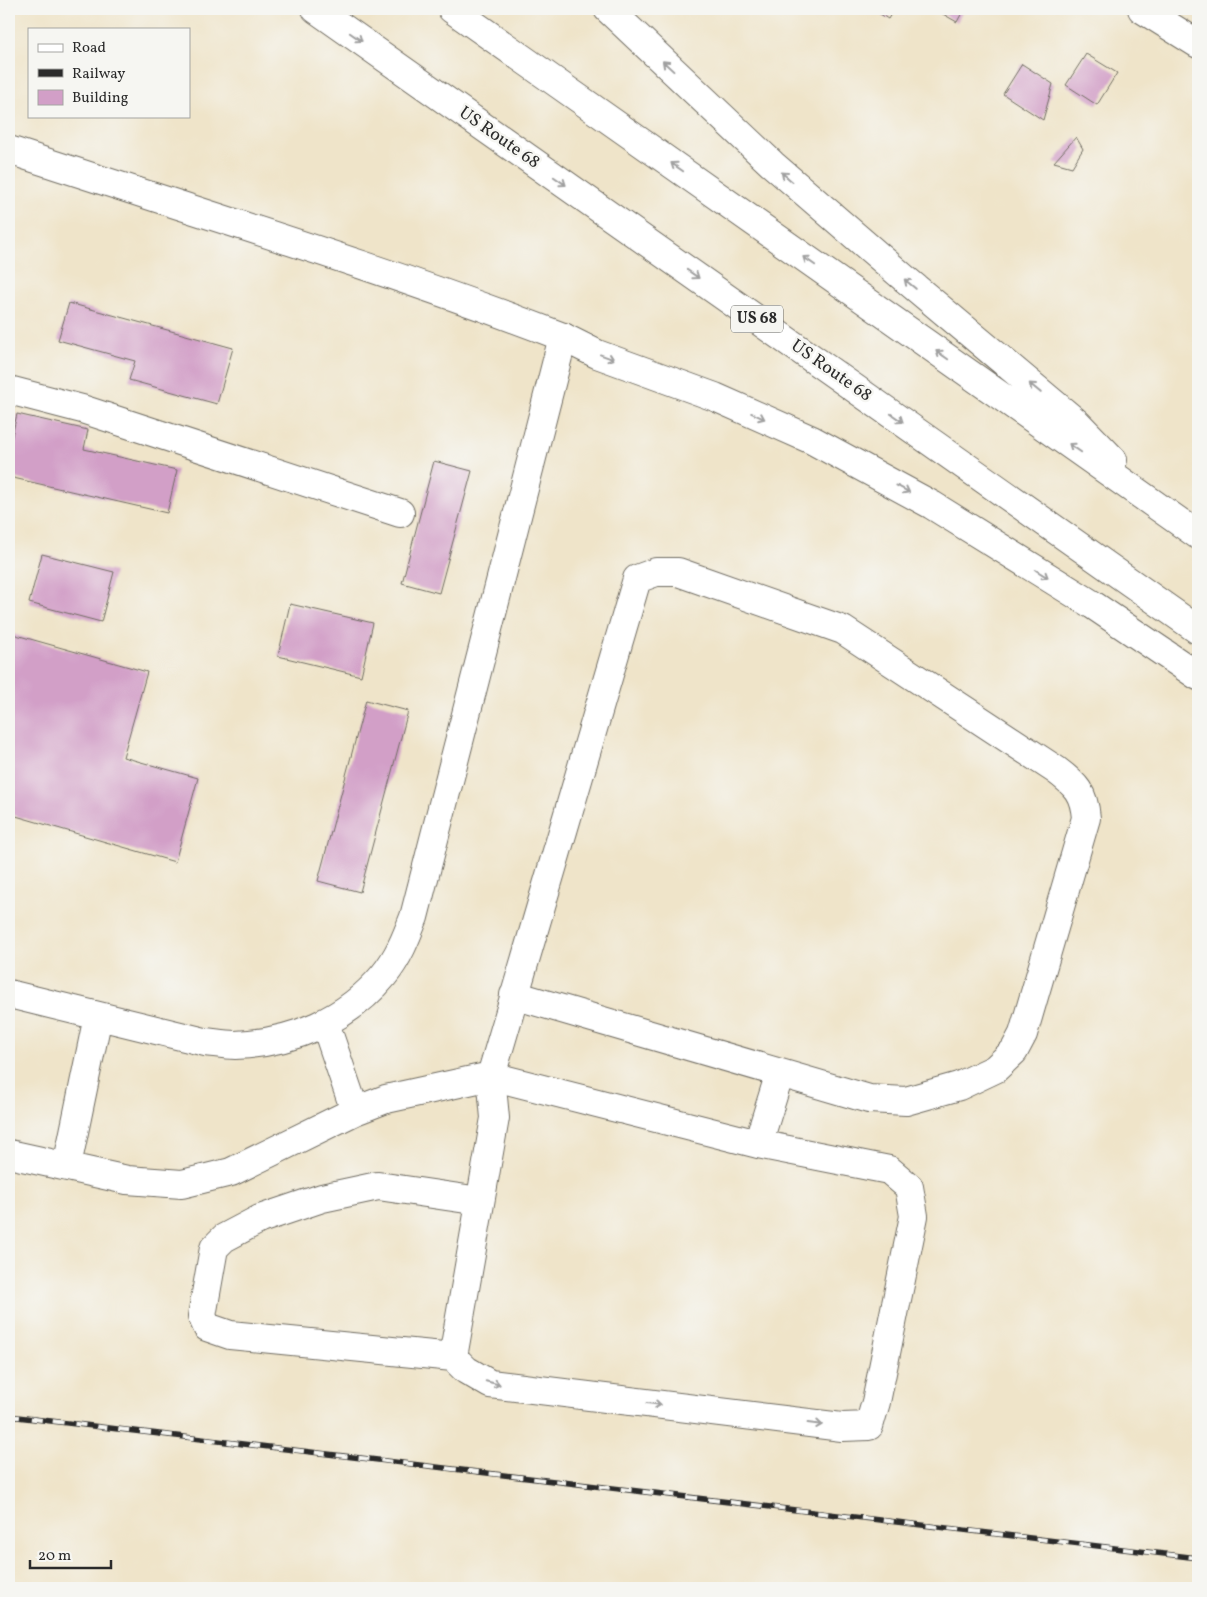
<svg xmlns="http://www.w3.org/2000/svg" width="1207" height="1597" font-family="Vollkorn,serif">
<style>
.building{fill:#d29fc7}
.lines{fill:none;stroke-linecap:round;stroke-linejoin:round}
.minor-casing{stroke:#706c62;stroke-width:30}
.major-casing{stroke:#706c62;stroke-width:30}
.highway-casing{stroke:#706c62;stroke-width:30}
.minor{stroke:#fff;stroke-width:28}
.major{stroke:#fff;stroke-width:28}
.highway{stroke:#fff;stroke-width:28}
.rail-casing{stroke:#2b2b2b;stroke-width:5.5}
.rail{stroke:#f6f6f2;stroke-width:4;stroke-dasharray:11;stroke-linecap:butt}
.oneway{stroke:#a0a0a0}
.labels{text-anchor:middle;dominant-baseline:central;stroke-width:5;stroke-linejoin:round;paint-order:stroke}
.shield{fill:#f6f6f2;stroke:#686867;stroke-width:1}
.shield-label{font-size:16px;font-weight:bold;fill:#2b2b2b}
.street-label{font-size:18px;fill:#2b2b2b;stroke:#f6f6f2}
</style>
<rect width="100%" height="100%" fill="#f6f6f2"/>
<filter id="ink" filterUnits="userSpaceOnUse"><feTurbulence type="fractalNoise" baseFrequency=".02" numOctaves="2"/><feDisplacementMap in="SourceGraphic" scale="10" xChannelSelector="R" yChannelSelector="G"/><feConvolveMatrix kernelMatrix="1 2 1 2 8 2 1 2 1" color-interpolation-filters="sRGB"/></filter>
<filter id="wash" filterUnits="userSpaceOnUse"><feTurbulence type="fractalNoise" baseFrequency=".0096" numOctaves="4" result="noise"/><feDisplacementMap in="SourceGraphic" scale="20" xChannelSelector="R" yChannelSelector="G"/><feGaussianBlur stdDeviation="1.12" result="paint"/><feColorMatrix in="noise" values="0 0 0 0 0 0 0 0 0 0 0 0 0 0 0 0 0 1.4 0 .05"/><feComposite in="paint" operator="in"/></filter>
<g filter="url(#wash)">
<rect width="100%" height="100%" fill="#efe4c9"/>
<g id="blocks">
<path class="building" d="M872,9H894L888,19Z
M934,9H964L957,22Z
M1086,54L1117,73L1097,105L1066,85Z
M1022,64L1053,84L1043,120L1003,94Z
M1076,137L1083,149L1072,167L1054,162Z
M69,303L233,348L217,404L129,380L135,361L58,340Z
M17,414L88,430L84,449L177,470L167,513L9,477V449Z
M434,461L472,471L439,593L402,583Z
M42,554L114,572L101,622L29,603Z
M290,604L373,623L361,676L278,656Z
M9,633L147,672L123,757L198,778L175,862L9,814Z
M366,700L408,711L360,892L318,881Z"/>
</g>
</g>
<g filter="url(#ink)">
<use href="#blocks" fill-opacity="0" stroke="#706c62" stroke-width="1"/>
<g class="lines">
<g class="minor-casing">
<path id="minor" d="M1142,9L1198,44
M9,390L82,409L400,513
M9,994L205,1042C215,1043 225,1045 235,1045C292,1043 347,1020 384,975C398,958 406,938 414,917L563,337
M325,1023L355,1111
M9,1154L127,1180L182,1184L231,1172L355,1111L386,1099L491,1076L637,579L656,572H678L843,630L1056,770C1076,785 1084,793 1086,818L1023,1034L1014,1051L995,1069L959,1086L906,1101L869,1099L514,995
M67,1166L98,1016
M480,1201L378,1186L322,1198L260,1219L224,1238L214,1248L202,1316L207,1327L230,1335L453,1357L466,1370L490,1384L842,1427L869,1426L876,1402L914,1216L909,1187L889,1170L758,1144L780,1073
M453,1357L495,1118L491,1076L758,1144"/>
</g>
<g class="major-casing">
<path id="major" d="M9,150C194,211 381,267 563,337"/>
</g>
<g class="highway-casing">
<path id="highway" d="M316,9L1198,630
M452,9L1198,535
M608,9L772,164L904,278L1077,423L1113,460
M563,337L597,354L715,397L812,440L932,505L1093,605L1198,676"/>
</g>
<use href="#minor" class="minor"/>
<use href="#major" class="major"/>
<use href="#highway" class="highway"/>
<g class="rail-casing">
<path id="rail" d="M9,1416L1198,1558"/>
</g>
<use href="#rail" class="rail"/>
</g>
<defs><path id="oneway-shaft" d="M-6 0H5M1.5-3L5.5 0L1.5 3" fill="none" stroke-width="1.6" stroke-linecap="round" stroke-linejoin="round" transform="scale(1.25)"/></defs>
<g class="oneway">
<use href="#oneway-shaft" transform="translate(356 37) rotate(35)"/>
<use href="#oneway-shaft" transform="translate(668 66) rotate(-137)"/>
<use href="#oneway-shaft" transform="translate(677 167) rotate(-145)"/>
<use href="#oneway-shaft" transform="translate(787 177) rotate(-139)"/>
<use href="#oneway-shaft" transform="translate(560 181) rotate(35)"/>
<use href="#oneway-shaft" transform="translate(809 261) rotate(-145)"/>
<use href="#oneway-shaft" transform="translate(693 274) rotate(35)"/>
<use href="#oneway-shaft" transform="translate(910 284) rotate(-140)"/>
<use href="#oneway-shaft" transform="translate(942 355) rotate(-145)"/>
<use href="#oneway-shaft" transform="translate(607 357) rotate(20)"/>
<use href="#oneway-shaft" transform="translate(1035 388) rotate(-140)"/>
<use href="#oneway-shaft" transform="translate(758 416) rotate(24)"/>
<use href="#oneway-shaft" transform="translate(897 418) rotate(35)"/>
<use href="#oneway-shaft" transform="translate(1075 448) rotate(-145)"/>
<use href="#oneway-shaft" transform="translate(903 489) rotate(28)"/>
<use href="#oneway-shaft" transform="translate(1042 574) rotate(32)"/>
<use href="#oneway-shaft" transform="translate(493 1383) rotate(14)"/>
<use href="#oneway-shaft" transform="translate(654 1404) rotate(7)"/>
<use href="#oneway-shaft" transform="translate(815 1424) rotate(7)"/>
</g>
</g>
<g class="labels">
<rect class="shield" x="731" y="305.5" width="52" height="27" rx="4"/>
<g class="shield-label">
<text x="757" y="319">US 68</text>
</g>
<g class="street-label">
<text transform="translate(499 138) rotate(35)">US Route 68</text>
<text transform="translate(831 371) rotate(35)">US Route 68</text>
</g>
</g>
<rect width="1207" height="1597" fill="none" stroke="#f6f6f2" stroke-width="30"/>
<rect x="28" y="28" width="162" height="90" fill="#f6f6f2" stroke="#a5a5a2"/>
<rect x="38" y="44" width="25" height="8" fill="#ffffff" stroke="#a5a5a2"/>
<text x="72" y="52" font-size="15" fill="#2b2b2b">Road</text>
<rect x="38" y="69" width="25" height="8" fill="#2b2b2b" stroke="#a5a5a2"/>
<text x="72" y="78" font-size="15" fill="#2b2b2b">Railway</text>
<rect x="38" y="90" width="25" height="15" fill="#d29fc7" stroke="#a5a5a2"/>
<text x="72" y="102" font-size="15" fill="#2b2b2b">Building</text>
<path d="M30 1560v8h81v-8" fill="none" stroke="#2b2b2b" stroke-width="2.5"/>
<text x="38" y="1560" font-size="15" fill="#2b2b2b" stroke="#f6f6f2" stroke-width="4" paint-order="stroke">20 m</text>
</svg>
